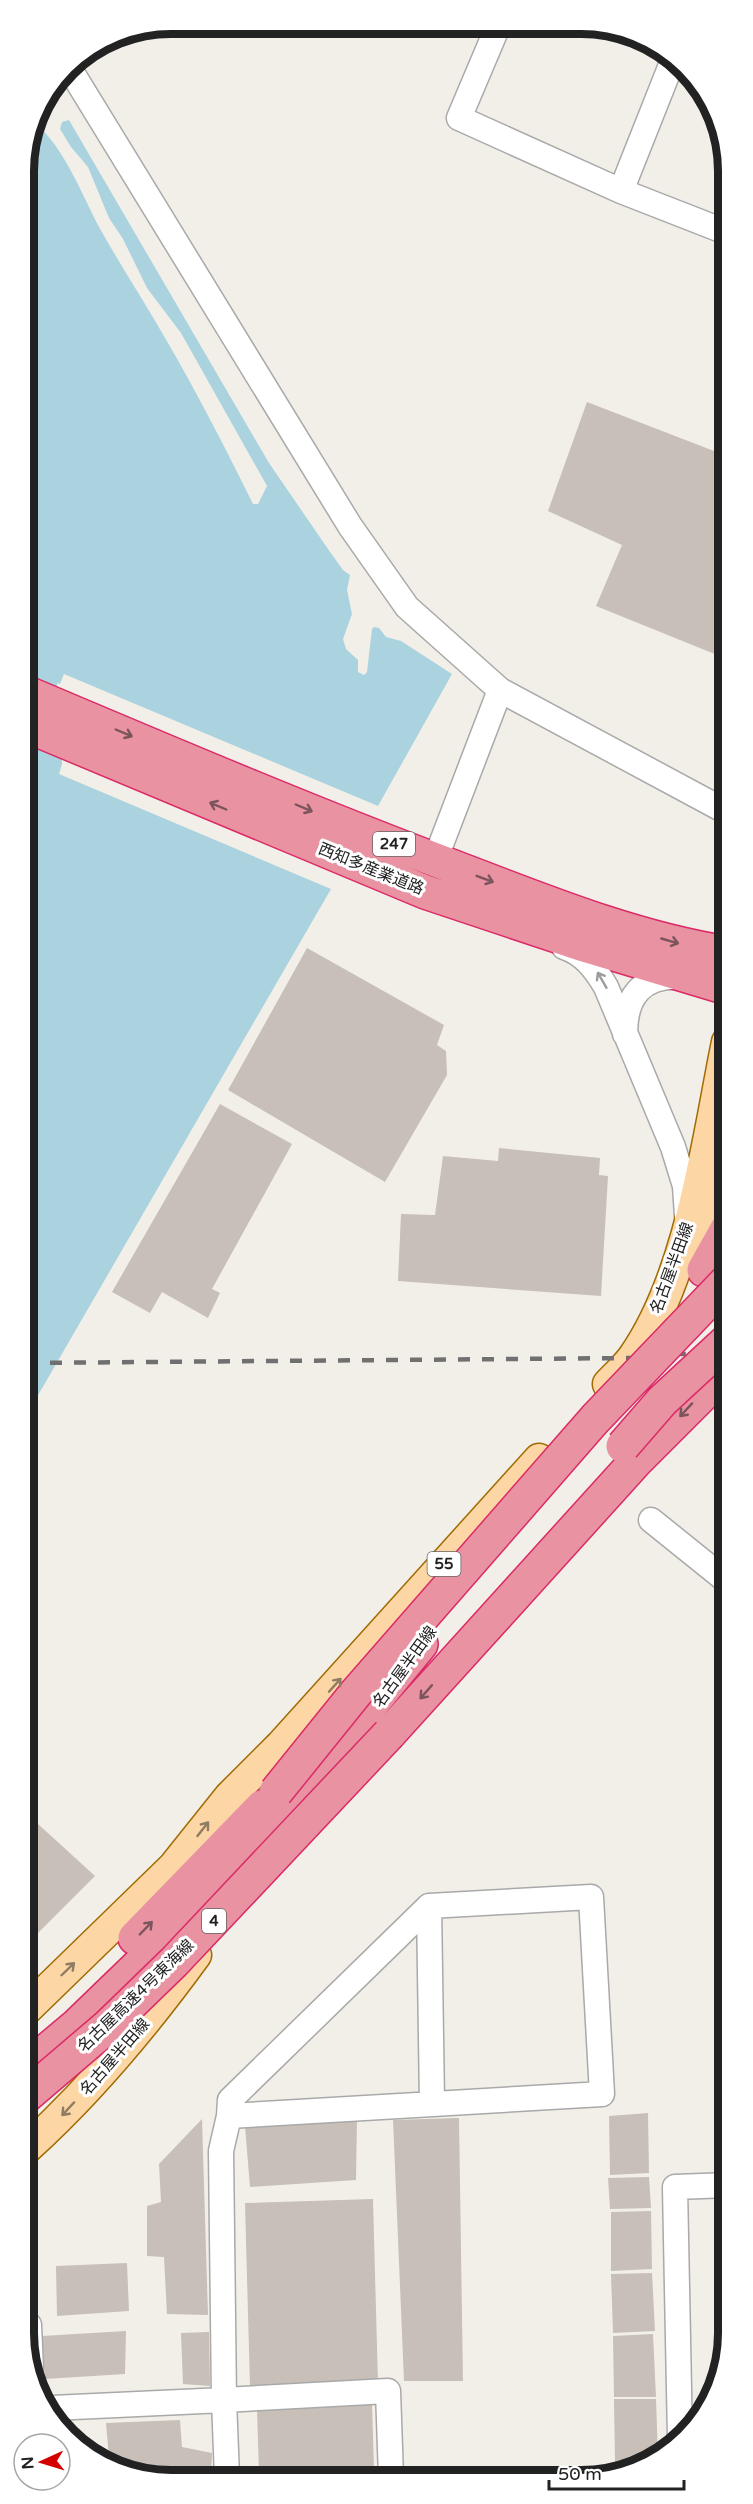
<svg xmlns="http://www.w3.org/2000/svg" width="753" height="2504" font-family="'Varela Round','Noto Sans JP',sans-serif">
<style>
.water{fill:#aad3df}
.building{fill:#c7bfb8}
.lines{fill:none;stroke-linecap:round;stroke-linejoin:round}
.minor-casing{stroke:#a9a9a9;stroke-width:27}
.major-casing{stroke:#a06b00;stroke-width:33}
.highway-casing{stroke:#dc2a67;stroke-width:36}
.minor{stroke:#fff;stroke-width:24}
.major{stroke:#fcd6a4;stroke-width:30}
.highway{stroke:#e892a2;stroke-width:33}
.rail{stroke:#707070;stroke-width:4.5;stroke-dasharray:12 12;stroke-linecap:butt}
.highway-bridge-casing{stroke:#dc2a67;stroke-width:36;stroke-linecap:butt}
.highway-bridge{stroke:#e892a2;stroke-width:33}
.oneway{stroke:#7b545c}
.oneway2{stroke:#9c9c9c}
.oneway3{stroke:#8f7c63}
.labels{text-anchor:middle;dominant-baseline:central;stroke-width:6;stroke-linejoin:round;paint-order:stroke}
.shield{fill:#fff;stroke:#646464;stroke-width:1.5}
.shield-label{font-size:15px;font-weight:bold;fill:#222}
.street-label{font-size:16px;fill:#222;stroke:#fff}
.rim{fill:none;stroke:#222;stroke-width:8}
</style>
<rect width="100%" height="100%" fill="#f2efe9"/>
<path class="water" d="M69,120L269,463L328,549L343,570L350,575L347,590L352,614L343,639L346,649L358,660V672L364,675L367,672L372,629L374,627L379,628L386,637L401,641L452,674L378,806L64,674L60,684L57,683L62,764L59,774L331,889L26,1416L24,162L34,122C67,150 82,197 103,234C124,271 147,306 168,343C198,395 226,449 253,504H258L267,486L181,333L147,288L123,239L109,218L88,167L71,147L60,129L62,122Z"/>
<path class="building" d="M587,402L727,456V659L596,606L622,545L548,511Z
M307,948L444,1025L437,1045L446,1051L447,1075L385,1182L228,1090Z
M220,1104L292,1144L212,1289L220,1293L208,1318L162,1292L150,1313L112,1292Z
M499,1148L600,1158L599,1175L608,1176L601,1296L398,1281L401,1214L435,1215L443,1156L498,1161Z
M26,1813L95,1876L26,1945Z
M648,2113L649,2173L610,2175L609,2116Z
M357,2118L356,2180L250,2187L245,2126Z
M459,2118L463,2381H404L393,2120Z
M202,2119L208,2315L167,2314L164,2257L147,2256V2206L161,2202L159,2164Z
M649,2177L651,2208L610,2209L608,2178Z
M373,2199L378,2384L250,2387L245,2203Z
M651,2211L652,2269L611,2271V2212Z
M127,2263L129,2311L57,2316L56,2266Z
M652,2273L655,2331L613,2333L611,2274Z
M126,2331L125,2374L45,2379L42,2336Z
M209,2332L210,2386L183,2384L181,2333Z
M653,2334L656,2397H614L613,2336Z
M614,2399H656L658,2458L655,2460L615,2462Z
M372,2404L374,2469L259,2472L257,2409Z
M180,2420L182,2447L212,2453L211,2477H142L105,2457H109L106,2423Z"/>
<g class="lines">
<g class="minor-casing">
<path id="minor" d="M498,26L459,118L621,191L726,232
M68,66L350,526L407,607L500,690L727,812
M621,191L673,60
M435,860L500,690
M564,947C584,954 595,968 606,987L673,1147L685,1186L687,1216
M625,1034C625,996 642,975 681,977
M651,1520L728,1582
M229,2116L230,2100L429,1906
M27,2325H29L31,2369
M52,2408L224,2400L221,2151L229,2116L602,2094L591,1897L429,1906L432,2103
M680,2440L675,2187L729,2185
M227,2477L224,2400L388,2391L391,2477"/>
</g>
<g class="major-casing">
<path id="major" d="M707,1258L727,1161
M608,1384C616,1375 626,1367 633,1357C691,1274 707,1140 727,1042
M26,2010L173,1867L229,1797L281,1745L539,1459
M27,2148C91,2090 145,2025 196,1955"/>
</g>
<g class="highway-casing">
<path id="highway" d="M25,692C167,752 310,813 454,867C543,901 633,938 727,953
M25,725L425,892L584,945L727,988
M704,1270L727,1229
M389,1734L638,1459L728,1369
M135,1938L262,1807
M26,2068L77,2025L227,1880L421,1644"/>
</g>
<use href="#minor" class="minor"/>
<use href="#major" class="major"/>
<use href="#highway" class="highway"/>
<path class="rail" d="M26,1363L633,1358L669,1354H728"/>
<g class="highway-bridge-casing">
<path id="highway-bridge" d="M623,1446L662,1401L728,1340
M276,1792L355,1694L595,1419L728,1280
M26,2096L108,2026L174,1962L389,1734"/>
</g>
<use href="#highway-bridge" class="highway-bridge"/>
</g>
<defs><path id="oneway-shaft" d="M-6 0H5M1.5-3L5.5 0L1.5 3" fill="none" stroke-width="1.6" stroke-linecap="round" stroke-linejoin="round" transform="scale(1.5)"/></defs>
<g class="oneway">
<use href="#oneway-shaft" transform="translate(124 733) rotate(23)"/>
<use href="#oneway-shaft" transform="translate(218 806) rotate(-157)"/>
<use href="#oneway-shaft" transform="translate(304 808) rotate(23)"/>
<use href="#oneway-shaft" transform="translate(485 879) rotate(21)"/>
<use href="#oneway-shaft" transform="translate(670 941) rotate(16)"/>
<use href="#oneway-shaft" transform="translate(686 1410) rotate(133)"/>
<use href="#oneway-shaft" transform="translate(426 1692) rotate(131)"/>
<use href="#oneway-shaft" transform="translate(146 1928) rotate(-46)"/>
</g>
<use class="oneway2" href="#oneway-shaft" transform="translate(602 980) rotate(-120)"/>
<g class="oneway3">
<use href="#oneway-shaft" transform="translate(335 1685) rotate(-48)"/>
<use href="#oneway-shaft" transform="translate(203 1829) rotate(-52)"/>
<use href="#oneway-shaft" transform="translate(68 1969) rotate(-44)"/>
<use href="#oneway-shaft" transform="translate(68 2109) rotate(133)"/>
</g>
<g class="labels">
<g class="shield">
<rect x="373" y="832" width="42" height="24" rx="4.5"/>
<rect x="427.5" y="1552" width="33" height="24" rx="4.5"/>
<rect x="202" y="1909" width="24" height="24" rx="4.5"/>
</g>
<g class="shield-label">
<text x="394" y="844">247</text>
<text x="444" y="1564">55</text>
<text x="214" y="1921">4</text>
</g>
<g class="street-label">
<text transform="translate(371 869) rotate(22)">西知多産業道路</text>
<text transform="translate(672 1268) rotate(-70)">名古屋半田線</text>
<text transform="translate(405 1667) rotate(-54)">名古屋半田線</text>
<text transform="translate(136 1996) rotate(-44)">名古屋高速4号東海線</text>
<text transform="translate(115 2057) rotate(-49)">名古屋半田線</text>
</g>
</g>
<path d="M0 0H753V2504H0ZM171 34H581A137 137 0 0 1 718 171V2333A137 137 0 0 1 581 2470H171A137 137 0 0 1 34 2333V171A137 137 0 0 1 171 34Z" fill="#fff" fill-rule="evenodd"/>
<path class="rim" d="M171 34H581A137 137 0 0 1 718 171V2333A137 137 0 0 1 581 2470H171A137 137 0 0 1 34 2333V171A137 137 0 0 1 171 34Z"/>
<g transform="translate(42 2462) rotate(266)"><circle r="28" fill="#ffffff" stroke="#a7a7a7" stroke-width="1.5"/>
<path d="M0-4.5L10 22L0 15L-10 22Z" fill="#d40000"/>
<text y="-9" font-size="16" font-weight="bold" text-anchor="middle" fill="#222222">N</text>
</g>
<path d="M549 2480v9h135v-9" fill="none" stroke="#222222" stroke-width="3"/>
<text x="558" y="2480" font-size="18" fill="#222222" stroke="#ffffff" stroke-width="4.5" paint-order="stroke">50 m</text>
</svg>
